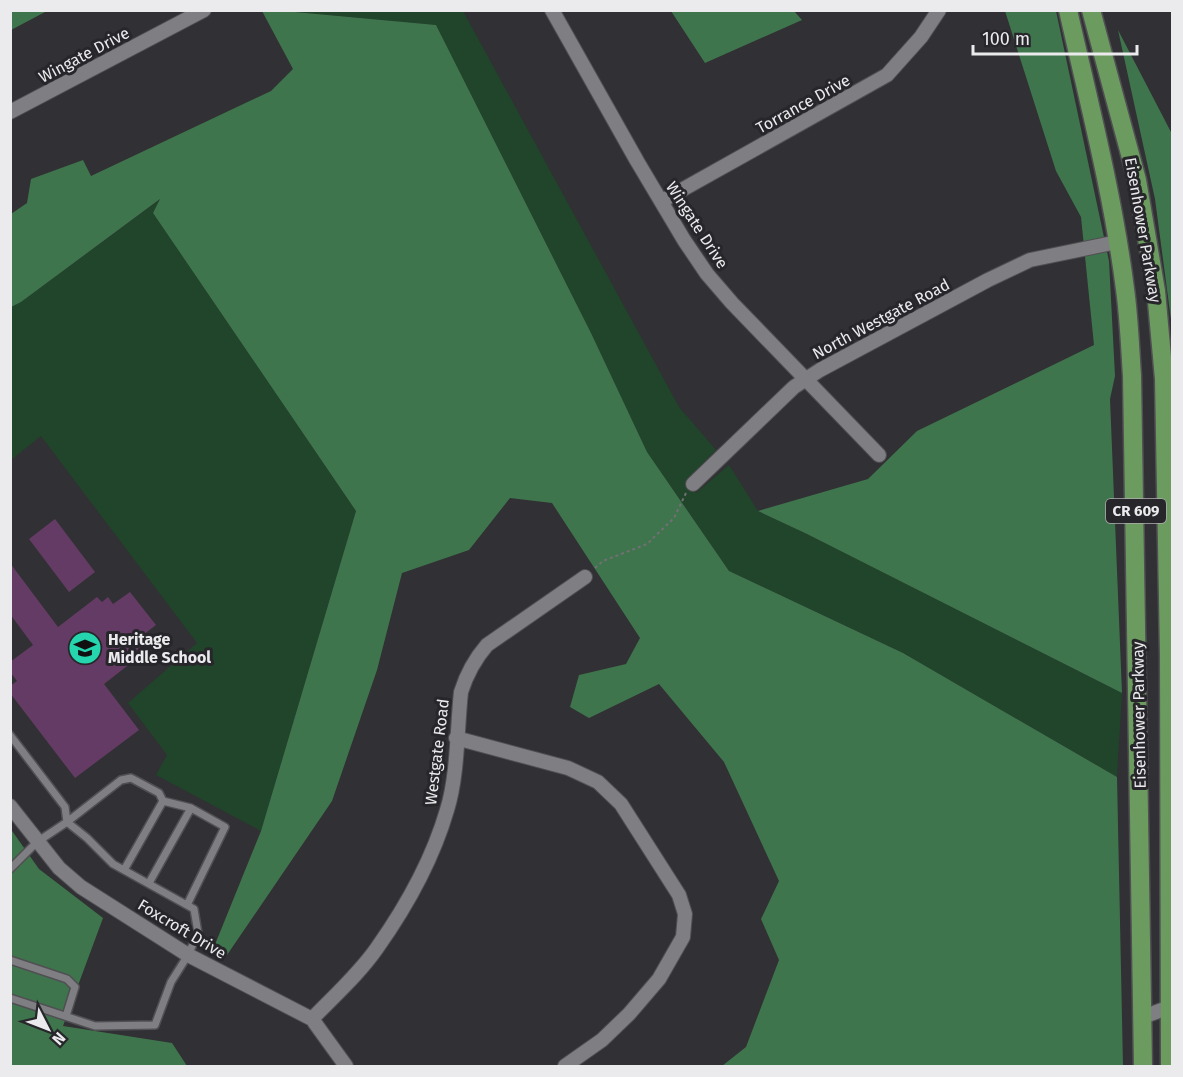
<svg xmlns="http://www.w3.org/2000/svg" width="1183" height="1077" font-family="'Fira Sans',sans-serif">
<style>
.green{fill:#20452a}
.forest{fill:#3f754d}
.building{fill:#643b64}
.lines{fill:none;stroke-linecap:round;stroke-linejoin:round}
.lane-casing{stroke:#504f53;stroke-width:10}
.street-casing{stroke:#504f53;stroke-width:16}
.primary-casing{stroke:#504f53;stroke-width:21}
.path{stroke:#717074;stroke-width:2;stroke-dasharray:3 3;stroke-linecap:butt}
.lane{stroke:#7f7e83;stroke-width:7}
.street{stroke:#7f7e83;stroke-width:14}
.primary{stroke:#6c9b5f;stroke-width:18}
.labels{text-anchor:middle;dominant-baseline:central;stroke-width:6;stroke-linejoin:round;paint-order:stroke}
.shield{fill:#27262a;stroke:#b0b0b3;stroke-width:1.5}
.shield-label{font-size:15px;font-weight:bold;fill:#ebebee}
.street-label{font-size:16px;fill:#ebebee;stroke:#27262a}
.poi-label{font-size:16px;font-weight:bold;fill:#ebebee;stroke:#27262a;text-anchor:start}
</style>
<rect width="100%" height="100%" fill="#313034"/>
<path class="green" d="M284,11H463L679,407L716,450L686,480L696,493L729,465L758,511L807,534L1122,693L1117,777L903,653L729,571L647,452L591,333L436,25Z
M162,198L153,213L356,511L261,831L156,775L167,755L128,703L197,643L41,436L11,460V307L21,302Z"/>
<path class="forest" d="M11,10H47V11L11,30Z
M262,11H284L436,25L591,333L647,452L729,571L903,653L1117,777L1123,1066H722L746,1047L779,960L761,919L779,881L724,762L659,684L589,718L570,707L579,675L626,664L640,638L552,503L510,498L469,550L402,573L377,670L332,801L227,955L214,947L261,831L356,511L153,213L160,199L21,302L11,307V214L27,203L31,179L83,160L91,176L271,91L293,69Z
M671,11H794L802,20L705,63Z
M1005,11H1056L1109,261L1115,376L1110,399L1122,693L807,534L758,511L868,479L917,431L1094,345L1081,217L1056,171Z
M1118,30L1172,134V327L1155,199Z
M10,828L39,869L103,918L63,1026L172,1043L187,1066H11Z"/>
<path class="building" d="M55,519L95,572L69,592L29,539Z
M10,563L58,627L97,597L102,602L108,597L113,604L130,592L156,625L139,638L144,645L136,651L140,656L104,684L139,730L75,778L10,693V686L17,681L10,672V662L33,645L10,614Z"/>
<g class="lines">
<g class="lane-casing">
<path id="lane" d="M10,735L65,807L67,822L37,842L10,869
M124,870L163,801
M149,883L191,808L225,827L187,905
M10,960L67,979L75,987L66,1016
M10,998L95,1026L155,1025L171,982L188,955L198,933L194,909L113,864L87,838L67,822L121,780L131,778L159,793L163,801L191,808"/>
</g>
<g class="street-casing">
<path id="street" d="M552,10L637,161L684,240L707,274L732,303L879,455
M10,112L204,10
M662,201L887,75L921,37L939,10
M693,484L794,387L820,370L988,280L1030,260L1117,242
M456,738L568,768L598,782L621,804L679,895L685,914L683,937L659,979L629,1014L602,1040L565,1066
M10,806L59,868L81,887L188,955L312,1019L346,1066
M1143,1017L1172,1006
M312,1019C334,996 359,974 377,948C406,907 433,858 447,810C458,775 457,728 461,692C467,673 474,660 487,645L585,577"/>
</g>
<g class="primary-casing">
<path id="primary" d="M1068,10C1089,103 1113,195 1125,289C1129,317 1130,347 1132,376L1143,1066
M1091,10L1137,180L1156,291L1164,379L1169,654L1170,1066"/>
</g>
<path class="path" d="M595,568L603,561L647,544L674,518L686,493"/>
<use href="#lane" class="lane"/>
<use href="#street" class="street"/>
<use href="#primary" class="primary"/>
</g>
<defs>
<g id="school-disc" transform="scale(1.725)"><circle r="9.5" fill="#25d5ae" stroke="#27262a"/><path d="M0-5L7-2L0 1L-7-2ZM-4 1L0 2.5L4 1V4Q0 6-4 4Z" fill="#111"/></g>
</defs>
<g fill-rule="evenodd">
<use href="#school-disc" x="85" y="648"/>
</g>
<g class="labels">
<rect class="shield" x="1106" y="499" width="60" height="24" rx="4.5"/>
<g class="shield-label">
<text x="1136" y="511">CR 609</text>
</g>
<g class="street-label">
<text transform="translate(84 55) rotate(-28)">Wingate Drive</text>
<text transform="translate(803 104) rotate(-29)">Torrance Drive</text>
<text transform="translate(697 225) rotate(57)">Wingate Drive</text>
<text transform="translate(1143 230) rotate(80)">Eisenhower Parkway</text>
<text transform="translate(881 319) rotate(-28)">North Westgate Road</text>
<text transform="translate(1139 715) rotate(-91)">Eisenhower Parkway</text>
<text transform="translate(437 752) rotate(-83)">Westgate Road</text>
<text transform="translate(182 929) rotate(31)">Foxcroft Drive</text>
</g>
<g class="poi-label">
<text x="108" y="639">Heritage<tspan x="108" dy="18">Middle School</tspan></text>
</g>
</g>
<rect width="1183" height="1077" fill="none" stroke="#ebebee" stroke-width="24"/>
<g transform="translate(48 1029) rotate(132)" stroke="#27262a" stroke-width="4.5" paint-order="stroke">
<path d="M0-4.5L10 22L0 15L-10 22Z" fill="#ebebee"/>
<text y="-9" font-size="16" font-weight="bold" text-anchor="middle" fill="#ebebee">N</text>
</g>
<path d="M973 45v9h164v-9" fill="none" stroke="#ebebee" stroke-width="3"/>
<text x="982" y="45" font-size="18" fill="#ebebee" stroke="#27262a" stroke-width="4.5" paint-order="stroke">100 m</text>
</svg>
